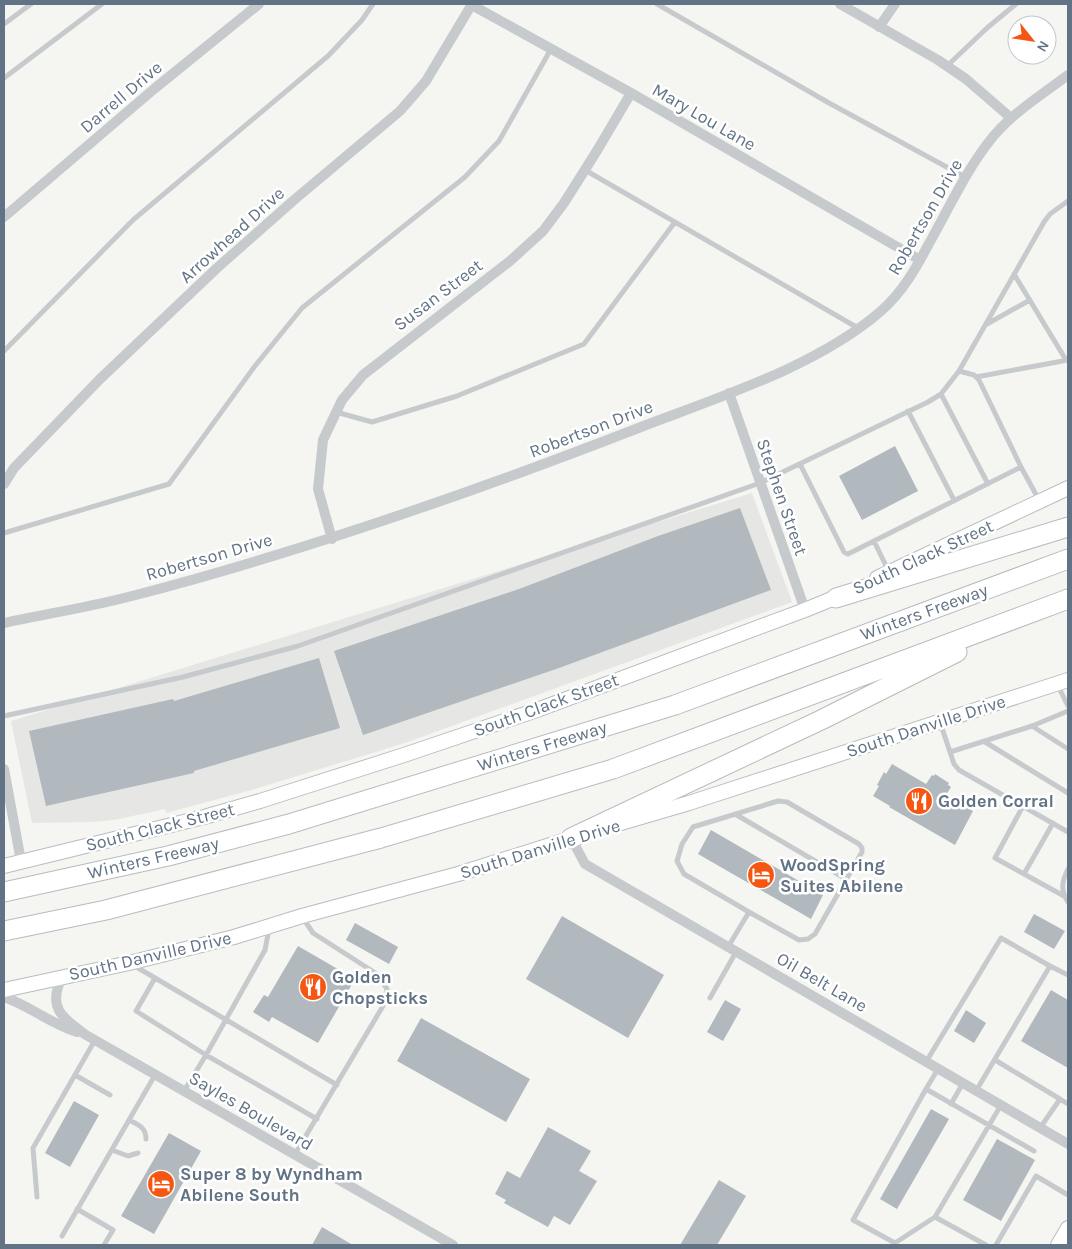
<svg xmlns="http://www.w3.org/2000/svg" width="1072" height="1249" font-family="Karla,sans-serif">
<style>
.built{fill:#e6e7e4}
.building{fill:#b1b8be}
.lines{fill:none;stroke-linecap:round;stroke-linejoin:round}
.secondary-casing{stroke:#b8bdc2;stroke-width:16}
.motorway-casing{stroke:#b8bbbe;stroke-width:21}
.service{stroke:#c7cacd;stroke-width:5}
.minor{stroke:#c7cacd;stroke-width:10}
.secondary{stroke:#fff;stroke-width:14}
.motorway{stroke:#fff;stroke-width:19}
.labels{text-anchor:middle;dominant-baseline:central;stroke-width:5;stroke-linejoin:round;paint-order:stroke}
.street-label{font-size:18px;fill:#617385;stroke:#fff}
.poi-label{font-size:18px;font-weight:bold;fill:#617385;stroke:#fff;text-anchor:start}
</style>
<rect width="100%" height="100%" fill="#f5f6f1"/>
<path class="built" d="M752,493L792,602L405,743L248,791L166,813L165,809L114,820L92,822L32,823L11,721Z"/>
<path class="building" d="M895,446L918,491L862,520L839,476Z
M740,508L771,590L559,668L363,735L334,651L519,589L658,536Z
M319,658L340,728L194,771V773L46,806L29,731L173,699L174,701Z
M892,764L926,784L932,775L934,776L935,774L949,783L948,785L951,787L946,795L973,811L955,845L889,807L890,806L873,796L879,786L877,785L884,772L886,774Z
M711,830L823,895L811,919L698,854Z
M1034,914L1065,931L1054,949L1024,932Z
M562,916L664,975L628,1038L526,979Z
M355,923L398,947L389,964L346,940Z
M298,946L355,979L318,1043L272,1017L269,1022L253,1012L264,995L268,997Z
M1051,990L1068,1000V1068L1021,1041Z
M725,1000L741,1009L723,1041L707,1032Z
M966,1010L986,1023L974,1043L954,1031Z
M421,1018L530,1079L506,1122L397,1061Z
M74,1101L99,1115L70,1167L45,1153Z
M931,1109L949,1119L897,1209L880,1199Z
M548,1127L591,1151L579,1171L597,1181L570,1225L554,1216L548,1227L504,1203L506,1200L495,1194L507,1171L520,1178Z
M169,1133L201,1151L154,1234L121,1216Z
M997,1139L1035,1160L1001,1221L963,1200Z
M719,1180L746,1196L717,1245H680Z
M322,1227L353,1245H312Z"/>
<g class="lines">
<g class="secondary-casing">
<path id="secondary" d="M877,578L1068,488
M614,825L689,803L1068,680
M4,866L204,817L260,801L404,755L537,710L805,610L844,594
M4,990L129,963L234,937L302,916L458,874L579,836
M1058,1245L1068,1228"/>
</g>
<g class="motorway-casing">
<path id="motorway" d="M836,598L1068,527
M571,838L821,720L957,652
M4,892L168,856L289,824L675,705L1068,559
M4,931L106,910L381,838L613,769L1068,599"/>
</g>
<path class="service" d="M657,4L829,103L965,177
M4,24L31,4
M947,66L987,28L1016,4
M4,78L102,4
M585,170L858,328
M1014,274L1066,360
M987,324L1030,300
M4,351L133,220L328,56L362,20L373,4
M959,371L974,375L979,380L1021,467L1039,500
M976,377L1068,360
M941,394L988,484
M908,411L954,500
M336,412L372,422L457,396L584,344L675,222
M800,464L844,552L848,554L874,541L889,572
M4,533L169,484L255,366L302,308L465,177L499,141L551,49
M874,541L1021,467
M1057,684L1068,706
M4,716L183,677L298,646L760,483L928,402L941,394L959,371L1044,222L1050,214L1068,201
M940,722L954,764L959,770L1068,832
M1032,726L1068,749
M985,742L1068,793
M950,752L1032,726L1068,711
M1023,806L995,858L1064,896
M735,814L846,879
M1068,869C1062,881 1060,890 1068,902
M1024,874L1053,823
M728,947L749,912L799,940L808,939L815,934L862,852V848L859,844L787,802L778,801L693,827L682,844L677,861L684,874L749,912
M133,965L337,1085
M155,978L136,1011L206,1055L265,950L269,929
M710,998L736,952
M995,1060L1060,1099L1040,1128
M926,1062L1001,938L1050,966
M938,1069L926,1089L1034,1151
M75,1075L110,1095
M184,1091L206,1055L317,1119
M976,1091L1050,966L1068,975
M1060,1099L1068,1104
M951,1104L963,1083
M129,1120C138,1125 146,1127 146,1139
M112,1150L128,1156L138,1153
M295,1154L383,1006L387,989L377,974L313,933L303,918
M37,1197L33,1148L95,1040
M77,1209L113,1230L104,1245
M62,1236L155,1075
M895,1243L853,1220L926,1089
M896,1245L895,1243L935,1217
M986,1245L935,1217L1001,1105
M996,1245L1036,1176L1068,1195"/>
<path class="minor" d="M470,4L631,93L920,260
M840,4L938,60L966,79L1011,118
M879,27L895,4
M4,217L154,89L259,4
M729,393L805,610
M4,484L14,468L100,379L217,268L294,200L400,111L426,81L472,4
M332,539L318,489L323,440L342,400L363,375L510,261L543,231L564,203L598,149L631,93
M4,623C46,614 90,607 132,596C305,551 474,492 641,427C719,397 818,366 881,311C904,291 917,266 931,240C949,208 965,173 988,143C1009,115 1040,96 1068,75
M4,769L21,861
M571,838L585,864L1068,1144
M62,977C47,1008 62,1017 86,1035L453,1245
M4,997C30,1006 51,1024 77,1032"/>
<use href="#secondary" class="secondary"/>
<use href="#motorway" class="motorway"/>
</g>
<defs>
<g id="restaurant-disc" transform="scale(1.4375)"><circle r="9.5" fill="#f55611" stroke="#fff"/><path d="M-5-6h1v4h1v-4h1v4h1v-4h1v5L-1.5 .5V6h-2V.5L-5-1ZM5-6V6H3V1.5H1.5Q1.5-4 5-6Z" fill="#fff"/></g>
<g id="hotel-disc" transform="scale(1.4375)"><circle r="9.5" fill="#f55611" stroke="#fff"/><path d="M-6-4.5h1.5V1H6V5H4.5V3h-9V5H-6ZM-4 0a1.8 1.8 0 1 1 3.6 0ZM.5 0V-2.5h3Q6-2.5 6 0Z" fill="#fff"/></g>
</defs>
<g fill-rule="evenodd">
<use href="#restaurant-disc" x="919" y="801"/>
<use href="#hotel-disc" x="761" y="875"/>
<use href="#restaurant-disc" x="313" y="987"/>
<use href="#hotel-disc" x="161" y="1184"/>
</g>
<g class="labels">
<g class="street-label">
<text transform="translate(121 97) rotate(-40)">Darrell Drive</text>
<text transform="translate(704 117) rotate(30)">Mary Lou Lane</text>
<text transform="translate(925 217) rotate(-60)">Robertson Drive</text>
<text transform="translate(232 235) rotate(-42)">Arrowhead Drive</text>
<text transform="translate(438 295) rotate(-37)">Susan Street</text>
<text transform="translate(591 429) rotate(-21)">Robertson Drive</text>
<text transform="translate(782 497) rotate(71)">Stephen Street</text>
<text transform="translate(209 557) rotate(-16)">Robertson Drive</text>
<text transform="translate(923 557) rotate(-25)">South Clack Street</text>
<text transform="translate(924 612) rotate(-20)">Winters Freeway</text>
<text transform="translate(546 705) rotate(-20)">South Clack Street</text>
<text transform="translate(926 726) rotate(-18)">South Danville Drive</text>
<text transform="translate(542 746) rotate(-17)">Winters Freeway</text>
<text transform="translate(160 827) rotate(-14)">South Clack Street</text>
<text transform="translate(540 849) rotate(-17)">South Danville Drive</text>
<text transform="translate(153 858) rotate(-13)">Winters Freeway</text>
<text transform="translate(150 956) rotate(-13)">South Danville Drive</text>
<text transform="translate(822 982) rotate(30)">Oil Belt Lane</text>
<text transform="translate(251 1111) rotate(30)">Sayles Boulevard</text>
</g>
<g class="poi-label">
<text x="938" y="801">Golden Corral</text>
<text x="780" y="865">WoodSpring<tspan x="780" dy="21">Suites Abilene</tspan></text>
<text x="332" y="977">Golden<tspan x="332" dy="21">Chopsticks</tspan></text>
<text x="180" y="1174">Super 8 by Wyndham<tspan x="180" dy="21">Abilene South</tspan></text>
</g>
</g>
<rect width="1072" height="1249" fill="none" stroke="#617385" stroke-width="10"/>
<g transform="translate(1032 40) rotate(120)"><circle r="24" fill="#ffffff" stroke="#c0c7ce"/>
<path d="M0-4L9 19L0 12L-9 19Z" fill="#f55611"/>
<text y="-8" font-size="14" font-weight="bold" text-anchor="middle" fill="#617385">N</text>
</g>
</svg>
